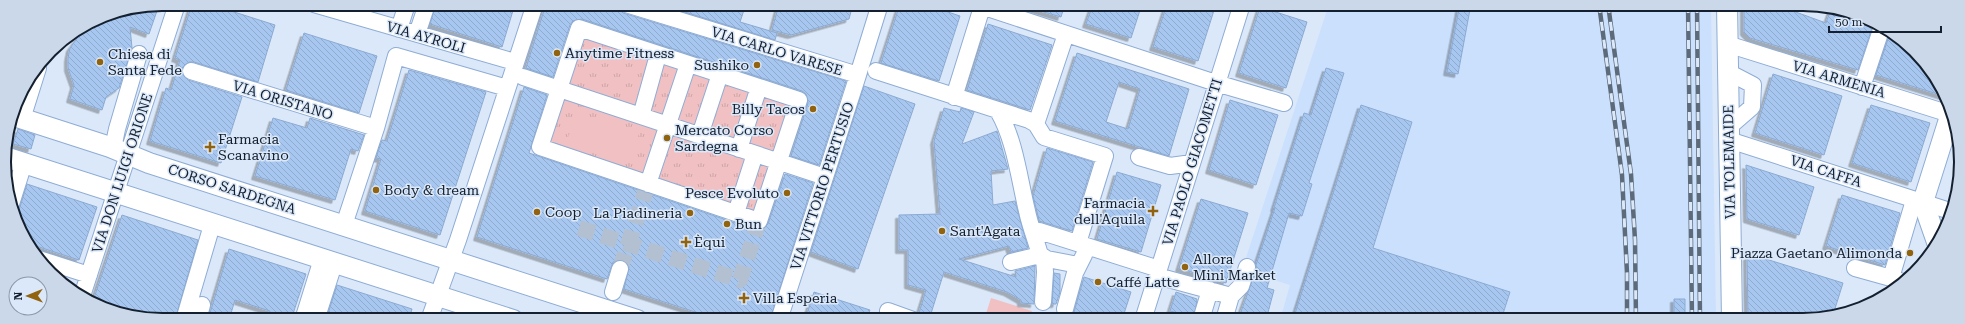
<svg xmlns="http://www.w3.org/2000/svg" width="1965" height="324" font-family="'Roboto Serif',serif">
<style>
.built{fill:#cae0fd}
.grass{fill:url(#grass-tufts)}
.pitch{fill:#f1c0c2}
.building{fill:url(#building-back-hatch);stroke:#8baad2;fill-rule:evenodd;filter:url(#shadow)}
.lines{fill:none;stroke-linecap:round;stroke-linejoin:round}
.minor-tunnel{stroke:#b3c0d1;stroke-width:16;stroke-dasharray:16 8;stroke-linecap:butt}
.minor-casing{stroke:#8eacd5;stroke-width:18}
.major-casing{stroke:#8eacd5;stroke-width:22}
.minor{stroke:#fff;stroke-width:16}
.major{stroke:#fff;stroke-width:20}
.rail-casing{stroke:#5d6a7a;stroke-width:4.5}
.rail{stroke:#dbe8f9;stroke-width:3;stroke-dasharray:9;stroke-linecap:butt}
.poi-dot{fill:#91630f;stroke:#dbe8f9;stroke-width:1.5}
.labels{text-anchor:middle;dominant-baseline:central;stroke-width:3;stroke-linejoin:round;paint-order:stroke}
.street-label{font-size:14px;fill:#14202f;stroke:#dbe8f9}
.poi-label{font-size:14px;fill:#14202f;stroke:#dbe8f9;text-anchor:start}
.rim{fill:none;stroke:#14202f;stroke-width:2}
</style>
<defs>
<pattern id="grass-tufts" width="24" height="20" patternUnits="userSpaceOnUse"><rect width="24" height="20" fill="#f1c0c2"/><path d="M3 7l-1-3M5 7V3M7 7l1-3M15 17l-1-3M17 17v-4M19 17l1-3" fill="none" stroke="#cea5a7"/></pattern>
<pattern id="building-back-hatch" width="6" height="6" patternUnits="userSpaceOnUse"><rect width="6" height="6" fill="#a7c7f0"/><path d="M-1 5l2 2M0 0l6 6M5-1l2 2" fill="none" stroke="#8fabce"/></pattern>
<filter id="shadow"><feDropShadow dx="-3.5" dy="3.5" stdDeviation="0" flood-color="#0004"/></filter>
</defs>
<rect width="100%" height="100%" fill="#dbe8f9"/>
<path class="built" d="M1329,4H1711L1716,320H1280L1290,285L1242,270Z"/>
<path class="grass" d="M585,37L794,103L757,215L545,145Z"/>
<path class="pitch" d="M577,113L639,134L628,164L566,143Z
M991,298L1032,311L1030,320H984Z"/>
<path class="building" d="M192,4H209L275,25L258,82L194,62H189L182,68V73L188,80L242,97L221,163L150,141L166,88L171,90L180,60L175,58Z
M436,4H515L502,47L430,24Z
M546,4H614L623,13L846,81L819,165L791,156L808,103L806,94L802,91L582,19L573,21L570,25L553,77L526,68Z
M659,4H746L740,22L777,33L775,40Z
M779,4H853L849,19L791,35L772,30Z
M900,4H924L960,16L939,81L881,63Z
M1027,4H1065L1061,17L1027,7Z
M1093,4H1142L1131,38L1086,24Z
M1167,4H1216L1198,61L1153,47Z
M1460,4H1471L1458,74L1447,72Z
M1744,4H1782V7L1826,23L1831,9L1874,22L1858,70L1750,38L1744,32Z
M159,5L149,34L130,27L132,48L119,88L106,97L102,110L70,99L74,85L68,68V58L70,48L83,30L94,25L101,24L103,16Z
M1260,7L1307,22L1286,88L1239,73Z
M988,24L1052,45L1030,110L967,90Z
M304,33L377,56L359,113L286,90Z
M1890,33L1915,53L1914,57L1923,60L1944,96L1876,75Z
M1077,53L1189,89L1169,156L1055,121ZM1119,82L1140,89L1128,129L1106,122Z
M1326,68L1344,73L1309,183L1312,184L1302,216L1289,213L1267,288L1274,290L1266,320H1238L1256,270V265L1275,208H1274L1304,113L1311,115Z
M409,70L486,92L440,235L365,211L381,159L376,158L382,140L387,141Z
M1773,74L1842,96L1824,155L1755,133Z
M864,86L915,104L858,269L811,252Z
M524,87L547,95L529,153L756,230H761L768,224L785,174L813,183L770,320H720L624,289L629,267L627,262L622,260L613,262L607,279L477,237Z
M1230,100L1278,115L1256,185L1209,170Z
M1361,105L1412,122L1373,248L1510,292L1501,320H1293Z
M1871,105L1930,123L1911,182L1852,163Z
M944,108L960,112L961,108L974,112L962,144L997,131L1008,169L991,171L993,205L1015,201L1028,248L1011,252L1009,246L959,259L1016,277L1015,271L1035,266L1034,304L1021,303V300L1007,292L944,272L929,320H922L919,313L926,290L908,285V250H899V215L940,214L934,141Z
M273,118L307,128L310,118L364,135L358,151L351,149L335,200L255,176Z
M18,129L35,135L31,149L13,144Z
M1047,148L1093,162L1072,231L1039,221V220L1033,196Z
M1746,165L1814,187L1799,235L1747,219Z
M1117,172L1161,185L1141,252L1097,239Z
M27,184L97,207L79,260L30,244L14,216L20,207Z
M1842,195L1900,213L1885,265L1826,246Z
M1201,199L1248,213L1226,283L1179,268Z
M122,215L198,240L175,320H151L92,304Z
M229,249L306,274L291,320H267L270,311L235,300L229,320H208Z
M1753,255L1843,283L1833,315L1814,320H1757L1748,317L1747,257Z
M1054,273L1060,274V292L1056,304H1052Z
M1084,277L1131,292L1122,320H1069L1074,312Z
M337,285L412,309L409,320H326Z
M814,292L870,310L866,320H805Z
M1176,292L1197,299L1194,320H1176L1178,313L1170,311Z
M1674,299H1685V320H1674Z"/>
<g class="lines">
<path class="minor-tunnel" d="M579,228L740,280L759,221
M620,269L648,184"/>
<g class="minor-casing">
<path id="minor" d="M314,4L515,62
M626,4L858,75L880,4
M975,4L1216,83L1284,103
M579,28L799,100L759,221L540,147Z
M399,29L407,4
M417,34L427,4
M1727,44L1950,114
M191,71L376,128
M876,71L1029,120L1036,124L1044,137L1105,156L1078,243
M1728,72L1753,85L1752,107L1729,127
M523,77L819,175
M1862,87L1882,27
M954,97L983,4
M998,111C1015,140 1019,178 1027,211C1030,226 1036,240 1040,255L1047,259L1078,265
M641,116L658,55
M22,119L38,68
M1036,124L1066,34
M700,135L720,74
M1729,140L1950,211
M113,148L117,129L139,54
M739,149L759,87
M1139,157L1170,166L1192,163
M648,184L688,64
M11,204L24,163
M736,213L755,154
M344,225L376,128L396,56L507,88
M1039,231L1159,269
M39,259L89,275
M1011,262L1040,255
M1855,268L1891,278
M1157,276L1231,296
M1903,282L1891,278L1912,207L1923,202
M613,292L620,269
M82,296L177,4
M1043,302L1045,272L1044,257
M1065,309L1075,273L1084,255
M888,311L913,320
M1203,313L1210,290
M184,320L212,225
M198,320L202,305
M303,320L322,259
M316,320L334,264
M429,320L458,240L535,4
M779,320L858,75
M1143,320L1242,4
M1224,320L1231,296L1241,286L1247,267"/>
</g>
<g class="major-casing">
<path id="major" d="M1727,4L1732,320
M14,116L110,147L149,163L637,320
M5,157L513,320
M1937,242L1923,202L1952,110"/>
</g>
<use href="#minor" class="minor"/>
<use href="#major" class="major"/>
<g class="rail-casing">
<path id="rail" d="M1599,4L1622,175L1627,273V320
M1608,4L1631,174L1635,240L1636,320
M1688,4L1692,320
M1697,4L1700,320"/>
</g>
<use href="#rail" class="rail"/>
</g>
<g class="poi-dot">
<circle cx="557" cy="53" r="4"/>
<circle cx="100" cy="62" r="4"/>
<circle cx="757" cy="65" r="4"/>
<circle cx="813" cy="109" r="4"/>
<circle cx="667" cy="138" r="4"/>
<path d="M208 141h4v4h4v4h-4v4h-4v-4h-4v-4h4z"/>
<circle cx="376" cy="190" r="4"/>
<circle cx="787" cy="193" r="4"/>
<path d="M1151 205h4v4h4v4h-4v4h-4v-4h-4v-4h4z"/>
<circle cx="537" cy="212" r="4"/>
<circle cx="690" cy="213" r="4"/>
<circle cx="727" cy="224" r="4"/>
<circle cx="942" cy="231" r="4"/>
<path d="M684 236h4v4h4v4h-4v4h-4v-4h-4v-4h4z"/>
<circle cx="1910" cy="253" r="4"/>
<circle cx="1185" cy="267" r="4"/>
<circle cx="1098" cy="282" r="4"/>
<path d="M742 292h4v4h4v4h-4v4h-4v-4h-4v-4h4z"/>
</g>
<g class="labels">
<g class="street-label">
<text transform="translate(426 37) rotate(16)">VIA AYROLI</text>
<text transform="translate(777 51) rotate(17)">VIA CARLO VARESE</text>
<text transform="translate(1839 79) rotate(17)">VIA ARMENIA</text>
<text transform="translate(283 100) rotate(17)">VIA ORISTANO</text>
<text transform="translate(1192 162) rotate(-73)">VIA PAOLO GIACOMETTI</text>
<text transform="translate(1729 162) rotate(-91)">VIA TOLEMAIDE</text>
<text transform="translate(1826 171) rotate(18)">VIA CAFFA</text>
<text transform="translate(122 173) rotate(-72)">VIA DON LUIGI ORIONE</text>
<text transform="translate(822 186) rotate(-72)">VIA VITTORIO PERTUSIO</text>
<text transform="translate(232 189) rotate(18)">CORSO SARDEGNA</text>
</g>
<g class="poi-label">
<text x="565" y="53">Anytime Fitness</text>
<text x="108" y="54">Chiesa di<tspan x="108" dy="16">Santa Fede</tspan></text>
<text x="749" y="65" text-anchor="end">Sushiko</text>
<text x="805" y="109" text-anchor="end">Billy Tacos</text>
<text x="675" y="130">Mercato Corso<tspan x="675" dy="16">Sardegna</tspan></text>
<text x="218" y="139">Farmacia<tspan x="218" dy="16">Scanavino</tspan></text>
<text x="384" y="190">Body &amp; dream</text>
<text x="779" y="193" text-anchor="end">Pesce Evoluto</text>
<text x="1145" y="203" text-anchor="end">Farmacia<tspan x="1145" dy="16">dell'Aquila</tspan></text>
<text x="545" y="212">Coop</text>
<text x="682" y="213" text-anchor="end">La Piadineria</text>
<text x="735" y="224">Bun</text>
<text x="950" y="231">Sant'Agata</text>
<text x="694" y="242">Èqui</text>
<text x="1902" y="253" text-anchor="end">Piazza Gaetano Alimonda</text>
<text x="1193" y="259">Allora<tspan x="1193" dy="16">Mini Market</tspan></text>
<text x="1106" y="282">Caffé Latte</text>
<text x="753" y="298">Villa Esperia</text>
</g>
</g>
<path d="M0 0H1965V324H0ZM162 11H1803A151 151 0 0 1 1954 162V162A151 151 0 0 1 1803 313H162A151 151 0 0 1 11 162V162A151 151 0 0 1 162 11Z" fill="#cbd8e9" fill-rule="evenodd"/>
<path class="rim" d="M162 11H1803A151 151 0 0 1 1954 162V162A151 151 0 0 1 1803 313H162A151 151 0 0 1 11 162V162A151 151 0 0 1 162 11Z"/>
<g transform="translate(28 296) rotate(269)"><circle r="19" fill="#dbe8f9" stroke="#8b98a8"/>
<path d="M0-3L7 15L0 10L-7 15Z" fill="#91630f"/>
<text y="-6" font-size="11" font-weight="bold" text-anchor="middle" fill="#14202f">N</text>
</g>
<path d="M1829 26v6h112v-6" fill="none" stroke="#14202f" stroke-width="2"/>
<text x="1835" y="26" font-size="12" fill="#14202f" stroke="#dbe8f9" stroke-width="3" paint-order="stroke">50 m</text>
</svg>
